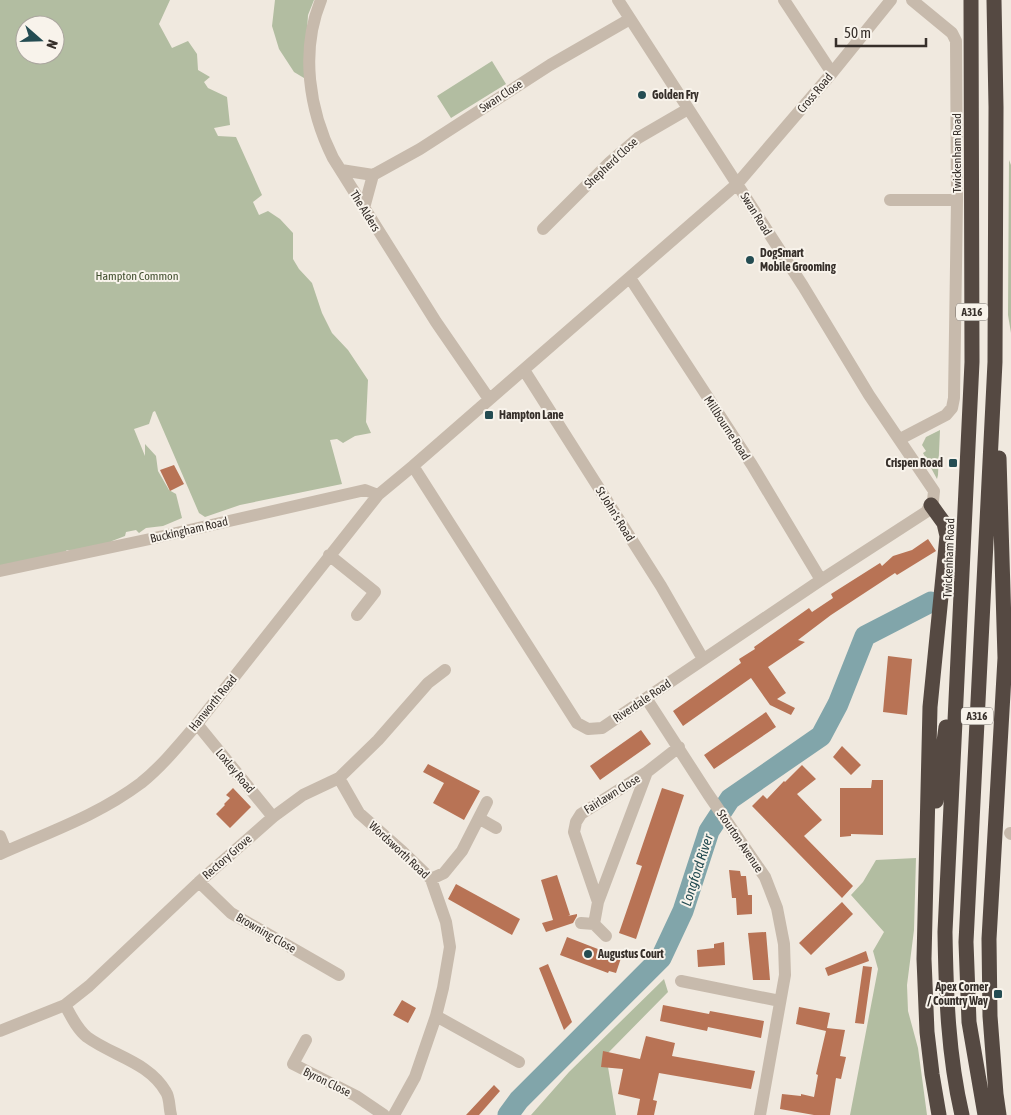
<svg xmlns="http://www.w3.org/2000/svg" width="1011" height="1115" font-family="'Asap Condensed',sans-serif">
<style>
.green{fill:#b2bda1;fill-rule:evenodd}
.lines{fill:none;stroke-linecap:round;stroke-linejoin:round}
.river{stroke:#81a5aa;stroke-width:21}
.building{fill:#b87355}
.minor{stroke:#c7baac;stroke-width:12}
.highway{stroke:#554942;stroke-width:15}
.poi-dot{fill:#244c52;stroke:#f8f3eb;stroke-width:2}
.labels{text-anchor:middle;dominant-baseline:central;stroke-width:4;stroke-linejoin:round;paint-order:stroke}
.shield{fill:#f8f3eb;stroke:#706a64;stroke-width:1}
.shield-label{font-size:11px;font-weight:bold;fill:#362f2a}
.street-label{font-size:12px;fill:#362f2a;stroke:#f8f3eb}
.poi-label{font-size:12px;font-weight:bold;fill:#362f2a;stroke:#f8f3eb;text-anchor:start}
.park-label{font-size:12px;fill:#435131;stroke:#f8f3eb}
.water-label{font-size:14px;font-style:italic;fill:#244c52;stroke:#f8f3eb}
</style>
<rect width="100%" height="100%" fill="#f0e9df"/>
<path class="green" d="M0,0H170L159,24L172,48L188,41L197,54L198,70L210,77L204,82L208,88L227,97L230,125L214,128L218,136L236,137L262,195L253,202L259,215L268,211L280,219L293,233V259L299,269L312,283L322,313L332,333L348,350L368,380L366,422L371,433L355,436L343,443L337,439L330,440L342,484L240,505L205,517L199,513L155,411L153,412L149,424L134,429L145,456V444L156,456L158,471L169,490L176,494L182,518L163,526L146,528L139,533L136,530L126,532L125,536L112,541L104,549L90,552L67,550L56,559L0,567ZM25,25H55V55H25Z
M275,0H314L308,15L304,78L294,72L279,49L272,26Z
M492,61L506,84L451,118L437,96Z
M1009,160L1011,165V333L1008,315Z
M940,430L938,475L937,479L923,453L926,451L922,445L926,437Z
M916,858L914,930L907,985L908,1011L918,1048L927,1115H850L878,969L873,951L884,932L851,895L863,882L876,860Z
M664,979L668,992L606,1055L616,1115H531L569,1072Z"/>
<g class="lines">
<path class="river" d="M508,1115L519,1100L661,958L683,911L709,831L730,799L821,736L838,704L865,636L931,602"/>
</g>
<path class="building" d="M174,465L184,484L170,491L160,470Z
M928,539L936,551L897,575L895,573L831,615L798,640L805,642L768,667L786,693L777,699L795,708L791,715L770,705L751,678L683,726L673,711L741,663L739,659L755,649L754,647L809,608L812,612L833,598L831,594L880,563L882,566L893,556L912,550Z
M888,656L912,659L907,715L883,712Z
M766,712L776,727L714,769L704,755Z
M641,730L651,744L600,780L590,766Z
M842,746L861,765L851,775L833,757Z
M428,764L480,791L464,820L433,803L444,783L423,772Z
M802,765L816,779L797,794L822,820L804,836L853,886L842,898L752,806L763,795L767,799L784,781L785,782Z
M872,780H883V835L851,834V836L840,837V788H871Z
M233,788L251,807L230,828L216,814L225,805L224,804L230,798L226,795Z
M662,788L684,795L636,939L619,933L642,866L636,864Z
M729,870L740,871L741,876H746L748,895H752V914L737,915L736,898H732Z
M557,875L570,915L568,916L577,914V916L573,923L546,932L542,923L553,920L541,880Z
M456,884L520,919L512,935L448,899Z
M842,902L853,914L811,955L799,943Z
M766,932L770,980H753L748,933Z
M567,937L621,958L616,973L609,971L608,973L560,955Z
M724,942L725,965L698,967L697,950L714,948V944Z
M866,951L869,961L828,976L825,968Z
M548,964L572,1022L564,1030L539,968Z
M863,966L872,967L864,1024L855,1023Z
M402,1000L416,1008L408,1023L393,1015Z
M663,1005L709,1014L710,1011L764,1021L761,1038L708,1027L707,1031L660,1021Z
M799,1007L830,1013L827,1028L845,1030L840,1056L846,1057L841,1079L836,1078L830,1115H814L780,1109L782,1094L801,1096V1094L814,1097L818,1075L816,1074L826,1031L796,1024Z
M646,1036L675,1043L672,1056L755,1071L751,1089L659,1073L653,1100L657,1101L654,1115H637L640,1099L618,1094L623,1069L601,1067L603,1051L640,1059Z
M494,1085L500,1091L479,1115H466Z"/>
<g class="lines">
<path class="minor" d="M321,0C300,51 309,110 333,158L436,322L489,399
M784,0L832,73
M341,170L373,175
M890,200H957
M364,208L373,175L420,149L550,65L630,19
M543,229L610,162L638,138L688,109
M630,278L752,465L821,580
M524,370L661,586L703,659
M900,439L946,415L952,408L954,398L957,200L956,41L952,33L912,0
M413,466L577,723L588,729L602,728L821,580L926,512L933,501L934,491L869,395L803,286L618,0
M329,555L375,592L357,615
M0,571L150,539L365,490L378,495
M646,698L708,794L765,877L777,908L784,944L785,975L760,1115
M197,724L273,817
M339,778L359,813L403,852L431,879L446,922L450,947L443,988L436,1016L415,1077L394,1115
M480,819L496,828
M1010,833L1011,834
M0,836L6,851
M0,854C49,832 97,816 141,783C162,766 179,745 197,724L378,495L413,466L737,184L832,73L891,0
M431,879L444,873L462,851L487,802
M199,882L231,913L339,975
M598,902L647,772L679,747
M581,923L594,924
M606,936L594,924L598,902L574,832L576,822L581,814L647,772
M681,981L780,1001
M65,1005C71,1016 77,1029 87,1037C113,1056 149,1062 166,1092C170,1098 169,1108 171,1115
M436,1016L519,1062
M0,1031L65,1005L89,986L199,882L273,817L303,795L339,778L378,740L428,683L445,670
M306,1040L293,1064L356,1096L384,1115"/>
<path class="highway" d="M999,458L1005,658L989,939L990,1016L996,1094L999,1115
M931,505L944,523L947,536L930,707L924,959L927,1032L932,1074L939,1115
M936,801L946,727
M962,1115C948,1055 946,994 945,932L972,362L971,0
M985,1115L969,1022L966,942L995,362L996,107L994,0"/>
</g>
<g class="poi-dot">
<circle cx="642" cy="95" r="5"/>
<circle cx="750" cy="260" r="5"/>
<rect x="484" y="410" width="10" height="10" rx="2.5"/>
<rect x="948" y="458" width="10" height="10" rx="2.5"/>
<circle cx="588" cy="954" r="5"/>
<rect x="993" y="989" width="10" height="10" rx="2.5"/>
</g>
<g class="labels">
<g class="shield">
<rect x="956" y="303.5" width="32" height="17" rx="4"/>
<rect x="961" y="707.5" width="32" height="17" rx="4"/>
</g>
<g class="shield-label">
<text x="972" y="312">A316</text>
<text x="977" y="716">A316</text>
</g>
<g class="street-label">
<text transform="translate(815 93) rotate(-50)">Cross Road</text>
<text transform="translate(501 96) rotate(-33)">Swan Close</text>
<text transform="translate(957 153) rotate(-90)">Twickenham Road</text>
<text transform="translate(611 163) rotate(-43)">Shepherd Close</text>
<text transform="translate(365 211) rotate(58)">The Alders</text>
<text transform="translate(756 214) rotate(58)">Swan Road</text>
<text transform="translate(727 428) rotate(57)">Millbourne Road</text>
<text transform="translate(615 514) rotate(58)">St John's Road</text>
<text transform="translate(189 530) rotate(-13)">Buckingham Road</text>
<text transform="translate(949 558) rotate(-88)">Twickenham Road</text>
<text transform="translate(642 701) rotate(-34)">Riverdale Road</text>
<text transform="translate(213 703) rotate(-51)">Hanworth Road</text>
<text transform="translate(235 771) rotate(50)">Loxley Road</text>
<text transform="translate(612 794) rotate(-32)">Fairlawn Close</text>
<text transform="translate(740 841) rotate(56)">Stourton Avenue</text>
<text transform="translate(399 850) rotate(43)">Wordsworth Road</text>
<text transform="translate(227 857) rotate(-41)">Rectory Grove</text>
<text transform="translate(266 933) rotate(30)">Browning Close</text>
<text transform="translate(327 1082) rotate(26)">Byron Close</text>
</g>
<g class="poi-label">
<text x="652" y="95">Golden Fry</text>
<text x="760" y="253">DogSmart<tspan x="760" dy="14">Mobile Grooming</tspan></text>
<text x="499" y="415">Hampton Lane</text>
<text x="943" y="463" text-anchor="end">Crispen Road</text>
<text x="598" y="954">Augustus Court</text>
<text x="988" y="987" text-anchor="end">Apex Corner<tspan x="988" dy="14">/ Country Way</tspan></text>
</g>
<g class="park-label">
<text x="137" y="276">Hampton Common</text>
</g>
<g class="water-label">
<text transform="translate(697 870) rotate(-72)">Longford River</text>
</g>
</g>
<g transform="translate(40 40) rotate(110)"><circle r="24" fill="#f8f3eb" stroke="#aaa59e"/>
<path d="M0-4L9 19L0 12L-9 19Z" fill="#244c52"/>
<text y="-8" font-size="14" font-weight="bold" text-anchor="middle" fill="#362f2a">N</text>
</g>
<path d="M836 38v8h90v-8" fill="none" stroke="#362f2a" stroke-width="2.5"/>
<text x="844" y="38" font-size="15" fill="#362f2a" stroke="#f8f3eb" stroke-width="4" paint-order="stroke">50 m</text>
</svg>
